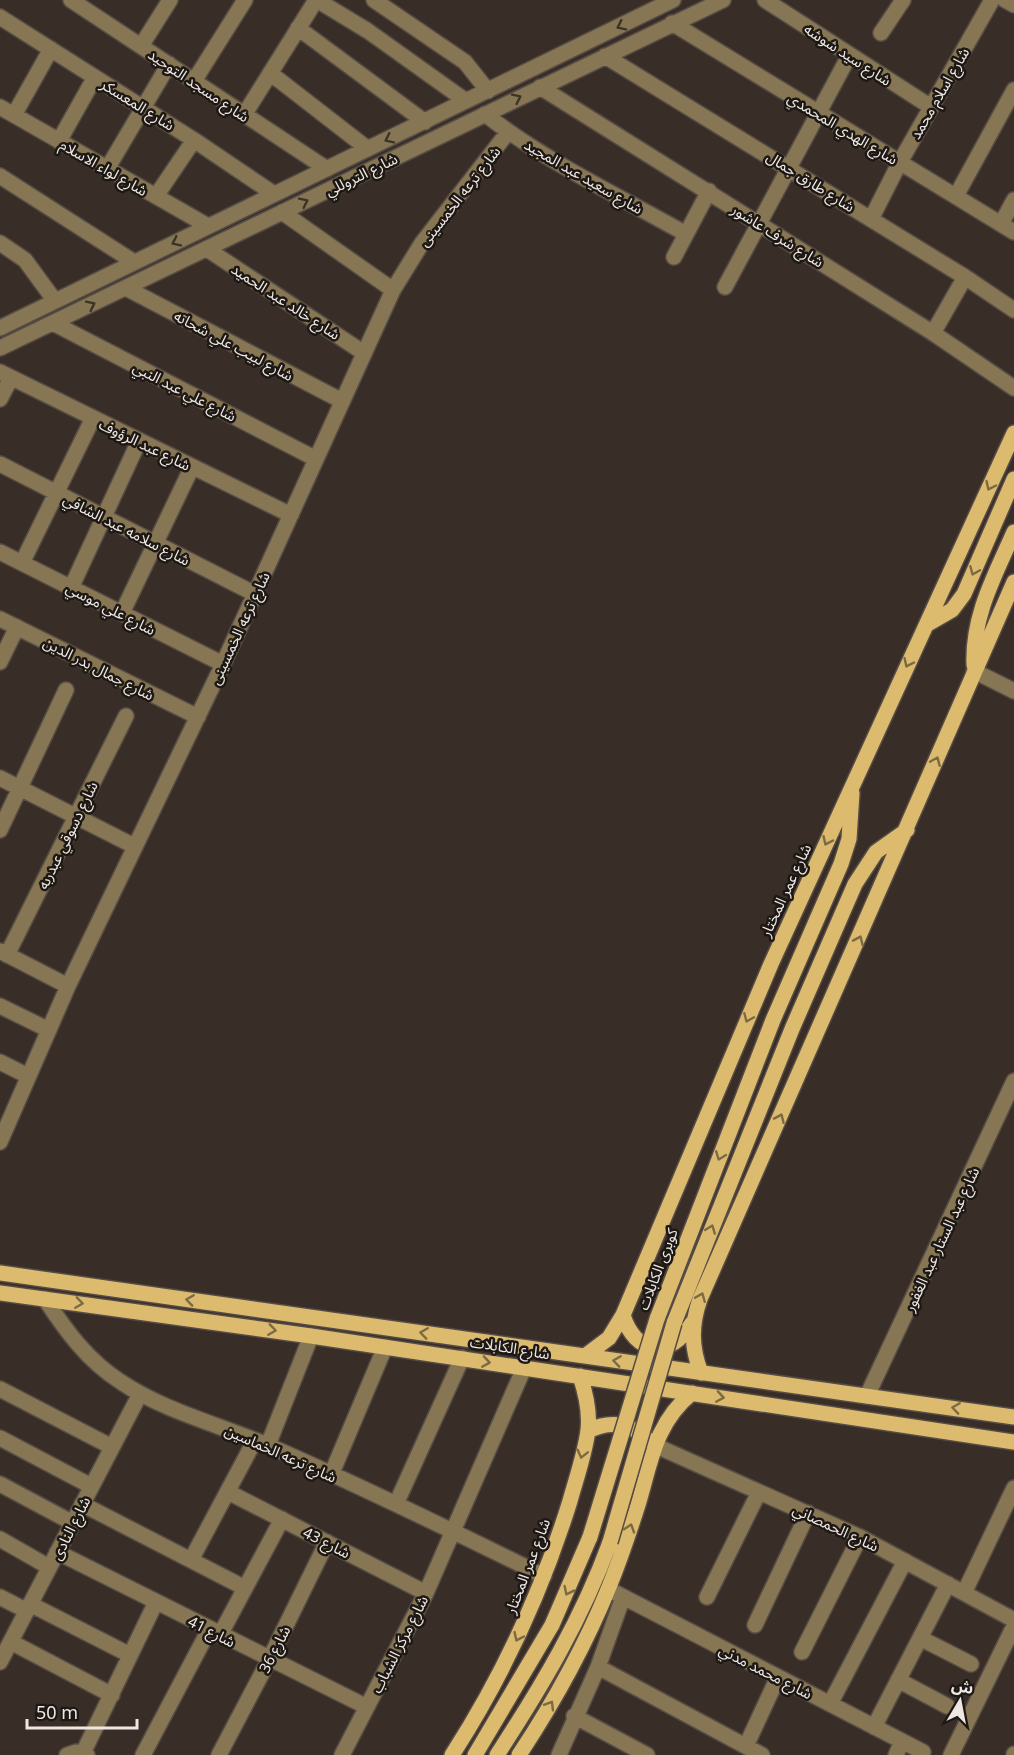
<svg xmlns="http://www.w3.org/2000/svg" width="1014" height="1755" font-family="'Noto Sans','Noto Sans Arabic',sans-serif">
<style>
.lines{fill:none;stroke-linecap:round;stroke-linejoin:round}
.minor-casing{stroke:#564c45;stroke-width:18}
.major-casing{stroke:#564c45;stroke-width:18}
.minor{stroke:#867653;stroke-width:15}
.major{stroke:#dcbb6f;stroke-width:15}
.major-bridge-casing{stroke:#564c45;stroke-width:18;stroke-linecap:butt}
.major-bridge{stroke:#dcbb6f;stroke-width:15}
.oneway{stroke:#3c3427}
.oneway2{stroke:#7c6a42}
.labels{text-anchor:middle;dominant-baseline:central;stroke-width:5;stroke-linejoin:round;paint-order:stroke}
.street-label{font-size:15px;fill:#eee7e3;stroke:#1d1814}
</style>
<rect width="100%" height="100%" fill="#392e27"/>
<g class="lines">
<g class="minor-casing">
<path id="minor" d="M71,0L327,169
M317,0L368,31L466,101
M374,0L465,62L488,91
M765,0L931,107
M1005,0L1014,5
M0,17L194,140L274,194
M672,23L1014,232
M298,28L425,122
M881,33L903,0
M141,46L170,0
M605,56L965,277L1014,310
M270,73L368,149
M194,81L245,0
M540,87L933,333L1014,388
M0,107L208,226
M485,114C546,162 619,196 686,234
M14,115L51,49
M244,115L316,0
M59,141L95,77
M107,169L169,64
M0,176L134,262
M156,196L194,140
M956,196L1014,90
M282,212L393,290
M871,219L900,162L992,0
M1001,224L1014,200
M0,243L25,260L55,301
M207,249L364,353
M674,257L709,191
M725,287L849,56
M126,288L342,401
M53,323L316,459
M0,328L673,0
M933,333L965,277
M0,348L723,0
M0,372L291,515
M0,399L11,378
M0,464L255,594
M0,552L223,664
M22,563L93,418
M71,588L139,441
M122,613L192,467
M0,619L198,717
M0,662L17,627
M974,671L1014,691
M0,778L134,846
M0,830L66,690
M0,951L68,986
M7,955L126,716
M0,1006L49,1030
M0,1062L28,1076
M0,1142L68,986L223,664L393,290L422,243L508,132
M45,1299C66,1331 88,1361 121,1382C164,1411 220,1425 267,1445C361,1486 453,1531 544,1576
M0,1389L112,1447
M867,1396L1014,1081
M0,1438L91,1486
M268,1445L311,1336
M654,1445L860,1537L1014,1620
M331,1475L385,1347
M0,1484L73,1523
M228,1492L426,1593
M82,1504L245,1588
M396,1504L462,1358
M0,1539L49,1567
M57,1552L367,1707
M191,1560L255,1440
M608,1589L923,1752
M964,1593L1014,1488
M0,1597L27,1611
M707,1597L759,1492
M30,1604L130,1655
M755,1625L808,1513
M220,1635L282,1519
M920,1638L971,1664
M11,1642L112,1695
M802,1652L860,1537
M0,1662L140,1394
M598,1667L762,1755
M898,1680L947,1706
M830,1704L905,1561
M574,1716L647,1755
M874,1727L948,1584
M746,1746L778,1677
M83,1753L156,1602
M67,1755L76,1752L87,1755
M143,1755L209,1630
M219,1755L269,1660L327,1542
M342,1755L426,1593L524,1368
M559,1755L598,1667L623,1597
M896,1755L902,1741
M951,1755L1014,1626
M1014,1755V1754"/>
</g>
<g class="major-casing">
<path id="major" d="M926,625L952,610L964,594L1014,479
M974,665C972,616 995,575 1014,532
M0,1273L1014,1417
M0,1293L311,1336L1014,1442
M623,1315C635,1355 671,1359 692,1323
M657,1319L773,1020L841,864L849,839L852,793
M674,1323L792,1029L855,884L876,852L907,830
M585,1356L609,1338L623,1315L771,964L1014,433
M701,1373C691,1347 691,1325 700,1299L1014,582
M588,1431C610,1420 632,1423 649,1441
M452,1755C503,1676 542,1591 570,1501C576,1479 585,1454 588,1430C590,1412 586,1394 580,1376
M475,1755L552,1625L590,1537
M497,1755C542,1686 582,1619 610,1542
M519,1755C554,1702 585,1646 609,1587C620,1560 629,1533 638,1505C651,1462 655,1423 692,1393"/>
</g>
<use href="#minor" class="minor"/>
<use href="#major" class="major"/>
<g class="major-bridge-casing">
<path id="major-bridge" d="M590,1537L657,1319
M610,1542L674,1323"/>
</g>
<use href="#major-bridge" class="major-bridge"/>
</g>
<defs><path id="oneway-chevron" d="M-2-3.5L2.5 0L-2 3.5" fill="none" stroke-width="1.6" stroke-linecap="round" stroke-linejoin="round" transform="scale(1.5)"/></defs>
<g class="oneway">
<use href="#oneway-chevron" transform="translate(621 26) rotate(154)"/>
<use href="#oneway-chevron" transform="translate(517 98) rotate(-26)"/>
<use href="#oneway-chevron" transform="translate(389 139) rotate(154)"/>
<use href="#oneway-chevron" transform="translate(304 202) rotate(-26)"/>
<use href="#oneway-chevron" transform="translate(176 242) rotate(154)"/>
<use href="#oneway-chevron" transform="translate(91 305) rotate(-26)"/>
</g>
<g class="oneway2">
<use href="#oneway-chevron" transform="translate(990 486) rotate(115)"/>
<use href="#oneway-chevron" transform="translate(974 571) rotate(113)"/>
<use href="#oneway-chevron" transform="translate(908 663) rotate(115)"/>
<use href="#oneway-chevron" transform="translate(936 761) rotate(-67)"/>
<use href="#oneway-chevron" transform="translate(827 841) rotate(115)"/>
<use href="#oneway-chevron" transform="translate(859 940) rotate(-66)"/>
<use href="#oneway-chevron" transform="translate(748 1018) rotate(113)"/>
<use href="#oneway-chevron" transform="translate(780 1118) rotate(-66)"/>
<use href="#oneway-chevron" transform="translate(720 1156) rotate(111)"/>
<use href="#oneway-chevron" transform="translate(711 1229) rotate(-69)"/>
<use href="#oneway-chevron" transform="translate(701 1297) rotate(-68)"/>
<use href="#oneway-chevron" transform="translate(190 1300) rotate(-172)"/>
<use href="#oneway-chevron" transform="translate(79 1303) rotate(8)"/>
<use href="#oneway-chevron" transform="translate(272 1330) rotate(8)"/>
<use href="#oneway-chevron" transform="translate(424 1333) rotate(-172)"/>
<use href="#oneway-chevron" transform="translate(617 1361) rotate(-172)"/>
<use href="#oneway-chevron" transform="translate(486 1362) rotate(9)"/>
<use href="#oneway-chevron" transform="translate(720 1397) rotate(9)"/>
<use href="#oneway-chevron" transform="translate(956 1408) rotate(-172)"/>
<use href="#oneway-chevron" transform="translate(582 1454) rotate(104)"/>
<use href="#oneway-chevron" transform="translate(630 1528) rotate(-72)"/>
<use href="#oneway-chevron" transform="translate(568 1591) rotate(116)"/>
<use href="#oneway-chevron" transform="translate(518 1637) rotate(115)"/>
<use href="#oneway-chevron" transform="translate(550 1705) rotate(-59)"/>
</g>
<g class="labels">
<g class="street-label">
<text transform="translate(848 54) rotate(33)">شارع سيد شوشه</text>
<text transform="translate(199 85) rotate(34)">شارع مسجد التوحيد</text>
<text transform="translate(939 93) rotate(-60)">شارع اسلام محمد</text>
<text transform="translate(138 104) rotate(32)">شارع المعسكر</text>
<text transform="translate(843 128) rotate(31)">شارع الهدي المحمدي</text>
<text transform="translate(104 167) rotate(30)">شارع لواء الاسلام</text>
<text transform="translate(361 174) rotate(-26)">شارع التروللي</text>
<text transform="translate(584 176) rotate(30)">شارع سعيد عبد المجيد</text>
<text transform="translate(811 181) rotate(32)">شارع طارق جمال</text>
<text transform="translate(459 196) rotate(-52)">شارع ترعه الخمسينى</text>
<text transform="translate(778 235) rotate(32)">شارع شرف عاشور</text>
<text transform="translate(286 301) rotate(33)">شارع خالد عبد الحميد</text>
<text transform="translate(234 345) rotate(28)">شارع لبيب علي شحاته</text>
<text transform="translate(185 391) rotate(27)">شارع علي عبد النبي</text>
<text transform="translate(145 444) rotate(26)">شارع عبد الرؤوف</text>
<text transform="translate(127 529) rotate(27)">شارع سلامه عبد الشافي</text>
<text transform="translate(111 608) rotate(27)">شارع علي موسي</text>
<text transform="translate(239 628) rotate(-65)">شارع ترعه الخمسينى</text>
<text transform="translate(99 668) rotate(27)">شارع جمال بدر الدين</text>
<text transform="translate(67 835) rotate(-64)">شارع دسوقي عبدربه</text>
<text transform="translate(785 890) rotate(-65)">شارع عمر المختار</text>
<text transform="translate(941 1239) rotate(-65)">شارع عبد الستار عبد الغفور</text>
<text transform="translate(657 1269) rotate(-69)">كوبرى الكابلات</text>
<text transform="translate(510 1347) rotate(9)">شارع الكابلات</text>
<text transform="translate(281 1453) rotate(24)">شارع ترعه الخماسين</text>
<text transform="translate(836 1527) rotate(25)">شارع الحمصاني</text>
<text transform="translate(70 1528) rotate(-63)">شارع النادى</text>
<text transform="translate(327 1542) rotate(27)">شارع 43</text>
<text transform="translate(527 1566) rotate(-69)">شارع عمر المختار</text>
<text transform="translate(212 1631) rotate(27)">شارع 41</text>
<text transform="translate(399 1644) rotate(-63)">شارع مركز الشباب</text>
<text transform="translate(274 1649) rotate(-63)">شارع 36</text>
<text transform="translate(766 1671) rotate(27)">شارع محمد مدني</text>
</g>
</g>
<g transform="translate(960 1701) rotate(10)" stroke="#1d1814" stroke-width="4.5" paint-order="stroke">
<path d="M0-4.5L10 22L0 15L-10 22Z" fill="#eee7e3"/>
<text y="-9" font-size="16" font-weight="bold" text-anchor="middle" fill="#eee7e3">ش</text>
</g>
<path d="M27 1719v9h110v-9" fill="none" stroke="#eee7e3" stroke-width="3"/>
<text x="36" y="1719" font-size="18" fill="#eee7e3" stroke="#1d1814" stroke-width="4.5" paint-order="stroke">50 m</text>
</svg>
